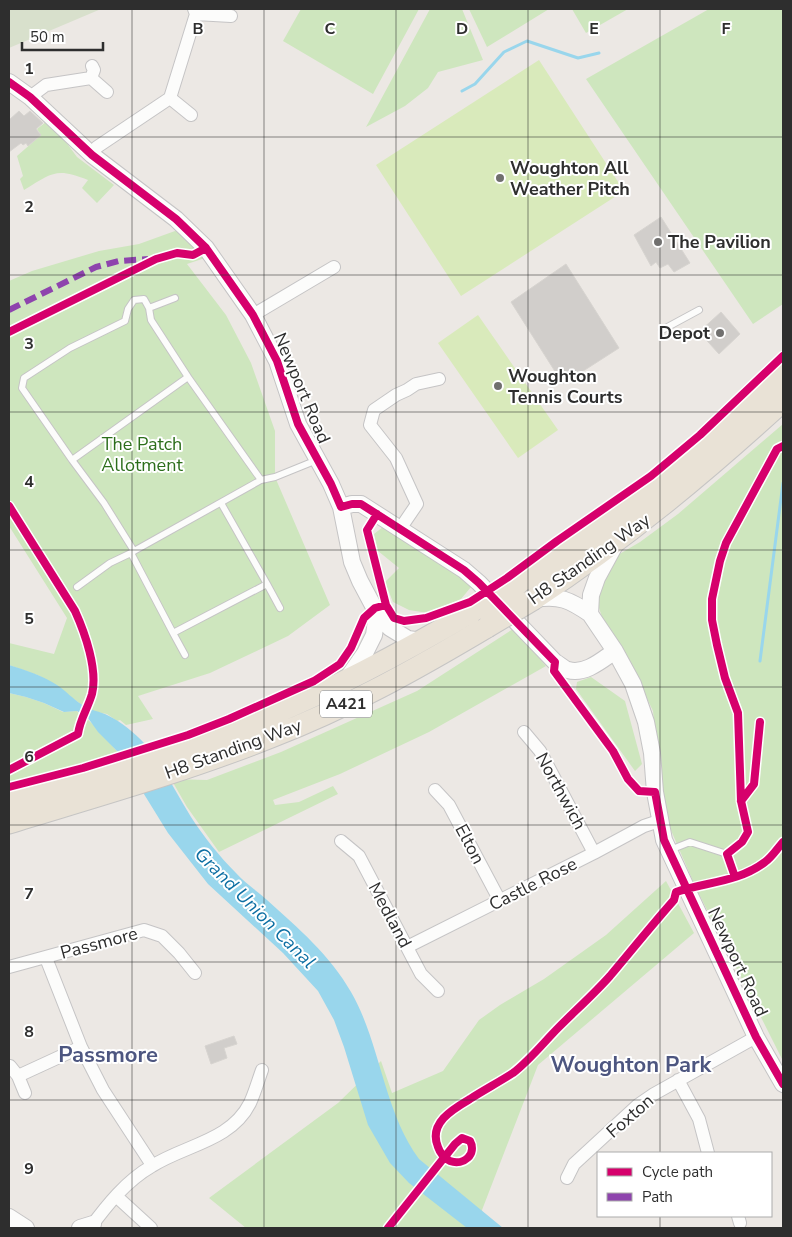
<svg xmlns="http://www.w3.org/2000/svg" width="792" height="1237" font-family="'Nunito Sans',sans-serif">
<style>
.green{fill:#cee6be}
.cemetery{fill:#d8e0cc}
.pitch{fill:#d9eabb}
.water{fill:#99d6ec}
.lines{fill:none;stroke-linecap:round;stroke-linejoin:round}
.stream{stroke:#99d6ec;stroke-width:3}
.building{fill:#d1cecb;stroke:#d7d4d0}
.service-casing{stroke:#c5c4c5;stroke-width:8}
.minor-casing{stroke:#c5c4c5;stroke-width:14}
.tertiary-casing{stroke:#c5c4c5;stroke-width:18}
.trunk-casing{stroke:#c6c5c4;stroke-width:23}
.service{stroke:#fcfcfb;stroke-width:6}
.minor{stroke:#fcfcfb;stroke-width:12}
.tertiary{stroke:#fcfcfb;stroke-width:16}
.trunk{stroke:#e9e2d6;stroke-width:21}
.trunk-bridge-casing{stroke:#c6c5c4;stroke-width:23;stroke-linecap:butt}
.trunk-bridge{stroke:#e9e2d6;stroke-width:21}
.quiet{stroke:#8e44ad;stroke-width:6;stroke-dasharray:12 6;stroke-linecap:butt}
.cycleway-casing{stroke:#fff;stroke-width:11}
.cycleway{stroke:#d6006c;stroke-width:8}
.grid{fill:none;stroke:#2e2e2e;stroke-width:1;stroke-opacity:0.55}
.poi-dot{fill:#706f6e;stroke:#fff;stroke-width:2}
.labels{text-anchor:middle;dominant-baseline:central;stroke-width:4;stroke-linejoin:round;paint-order:stroke}
.shield{fill:#fff;stroke:#6d6d6d;stroke-width:1}
.shield-label{font-size:16px;font-weight:bold;fill:#2e2e2e}
.poi-label{font-size:18px;font-weight:bold;fill:#2e2e2e;stroke:#fff;text-anchor:start}
.street-label{font-size:18px;fill:#2e2e2e;stroke:#fff}
.park-label{font-size:18px;fill:#2c6e1b;stroke:#fff}
.water-label{font-size:19px;font-style:italic;fill:#0d6fa3;stroke:#fff}
.district-label{font-size:22px;font-weight:bold;fill:#4d5680;stroke:#fff}
.grid-label{font-size:16px;text-anchor:middle;font-weight:bold;fill:#2e2e2e;stroke:#fff;stroke-width:4;stroke-linejoin:round;paint-order:stroke}
</style>
<rect width="100%" height="100%" fill="#ece8e4"/>
<path class="green" d="M301,9H419L373,94L283,41Z
M430,9H462L483,60L438,72L428,88L405,106L366,127Z
M469,9H549L487,47Z
M572,9H628L586,33Z
M709,9H783V304L753,324L586,79Z
M46,122L63,138L77,157L114,185L97,203L82,188L88,180C56,167 52,173 24,190L20,179L23,176L17,156L41,135L37,129Z
M175,231L190,232L211,256L187,264L226,315L251,363L275,431V477L330,605L288,636L210,673L138,696L153,719L126,725L120,720L117,721L107,714L91,711L40,676L9,665V643L54,654L67,618L9,526V281L32,271L99,251L139,244Z
M783,424V1061L695,886L667,821L662,798L653,711L622,647L603,620L599,608L598,595L607,568L616,556L640,542L678,514Z
M383,527L459,573L471,587L461,599L428,613L409,610L393,602L385,582L399,568L378,551L374,534Z
M513,629L546,666L429,732L340,774L273,800L275,805L299,802L333,786L338,794L219,852L187,807L171,779L207,780L281,752L417,691Z
M591,677L625,701L642,764L635,771L576,689L577,682Z
M9,693L26,697L44,703L63,712L77,711L79,714L77,720L83,722L85,718C94,723 110,744 118,752L65,769L9,783Z
M666,881L694,933L538,1065L482,1210L485,1228H246L209,1198L338,1103L381,1061L392,1093L443,1071L479,1020L500,1005L544,979L606,935Z"/>
<path class="cemetery" d="M9,9H101L9,48Z"/>
<path class="pitch" d="M539,60L624,191L461,296L376,165Z
M478,315L558,430L518,458L438,343Z"/>
<path class="water" d="M9,665C26,670 43,676 57,685C66,691 73,699 81,704C90,711 100,711 109,716C121,722 135,733 144,743C163,765 176,793 191,817C204,837 219,856 236,873C245,883 257,891 267,900C298,928 330,955 351,992C381,1044 383,1110 419,1159L503,1228H467L409,1183L390,1163L368,1125L344,1047L334,1020L318,991L283,953L208,884L168,833L118,752L98,732L88,718L77,711L64,712L44,703L26,697L9,693Z"/>
<g class="lines">
<path class="stream" d="M462,91L475,84L504,52L527,41L578,58L599,53
M760,661L783,483"/>
</g>
<path class="building" d="M19,111L24,116L30,111L43,123L36,129L41,135L28,146L26,143L23,145L21,143L9,152V120Z
M661,217L690,263L674,272L668,264L660,268L656,262L651,266L634,235Z
M566,264L619,348L563,384L511,302Z
M721,312L740,334L719,354L699,332Z
M234,1036L237,1044L224,1048L227,1058L211,1064L205,1046Z"/>
<g class="lines">
<g class="service-casing">
<path id="service" d="M149,308L175,298
M662,330L699,310
M72,460L22,388L24,378L70,348L125,321L128,309L134,300L144,299L149,308L151,320L188,377
M261,480L188,377L72,460L104,503L134,551L261,480L275,477L317,460
M134,551L131,553L173,633L267,584L221,503
M267,584L280,608
M77,587L110,563L131,553
M173,633L185,655
M670,850L690,842L727,854"/>
</g>
<g class="minor-casing">
<path id="minor" d="M196,14L231,16
M91,78L94,70L92,66
M30,97L46,85L91,78L107,92
M170,98L191,115
M92,155L97,147L170,98L196,14L194,9
M253,315L334,267
M400,529L417,504L396,458L370,425L374,410L396,395L407,390L416,384L439,379
M524,732L540,751L594,853
M435,790L449,805L500,901
M341,841L359,856L421,974L438,991
M407,947L594,853L644,826L659,821
M46,958L81,1047L103,1090L152,1165
M9,967L144,930L162,936L179,953L195,973
M10,1066L18,1076L25,1093
M18,1076L81,1047
M678,1080L699,1119L708,1153
M567,1178L574,1164L638,1105L654,1094L756,1037
M116,1196L151,1228
M738,1216L740,1223
M90,1228C107,1205 126,1181 152,1166C185,1145 231,1141 250,1103C255,1092 258,1081 262,1070"/>
</g>
<g class="tertiary-casing">
<path id="tertiary" d="M9,82L30,97L92,155L176,219L206,248L253,315L277,361L298,424L331,484L341,507L352,562L360,581L377,613L390,628L408,639L422,641
M341,507L352,504H361L464,570L479,583L555,662C559,664 564,669 568,670C585,675 602,660 615,651
M616,543L597,578L591,595L590,614L615,651L633,684L646,722L652,753L655,792L664,840L756,1037L783,1084
M535,599C559,595 570,600 590,614
M346,680L365,653L374,635L377,613
M9,1217L26,1228
M80,1228L93,1224"/>
</g>
<g class="trunk-casing">
<path id="trunk" d="M517,585C594,535 667,480 735,419C751,404 768,390 783,375
M534,599C625,539 703,474 783,401
M9,802C95,775 184,750 268,716C339,687 407,650 473,611
M9,823C97,796 186,771 271,737C347,708 418,668 487,627"/>
</g>
<use href="#service" class="service"/>
<use href="#minor" class="minor"/>
<use href="#tertiary" class="tertiary"/>
<use href="#trunk" class="trunk"/>
<g class="trunk-bridge-casing">
<path id="trunk-bridge" d="M473,611L517,585
M487,627L534,599"/>
</g>
<use href="#trunk-bridge" class="trunk-bridge"/>
<path class="quiet" d="M9,310L96,267L119,261L148,259"/>
<g class="cycleway-casing">
<path id="cycleway" d="M9,82L30,97L92,155L176,219L206,248L253,315L277,361L298,424L331,484L341,507L352,504H361L464,570L479,583L555,662L554,671L613,751L628,779L639,791L655,792L664,840L756,1037L783,1084
M9,332L156,259L177,253L193,255L206,248
M9,506L75,611C85,633 98,670 92,694C88,708 80,719 78,734L9,770
M377,514L367,530L386,605
M9,787L83,768L188,735L229,719L314,681L340,664L351,648L364,618L375,608L386,605L394,618L404,621L426,618L470,602L507,578L557,541L651,476L700,435L783,356
M741,801L754,784L760,722
M735,877L727,854L742,842L748,832L741,801L738,713L725,678L717,645L712,620V599L720,561L726,543L777,449L783,446
M388,1228L455,1144L462,1138L470,1141C477,1154 464,1166 450,1161C444,1158 440,1153 438,1147C428,1123 453,1109 470,1099C484,1090 499,1082 513,1073C530,1060 544,1042 559,1027C576,1010 594,994 610,976C631,951 652,925 674,900L676,892C706,882 739,882 765,862C772,857 777,849 783,842"/>
</g>
<use href="#cycleway" class="cycleway"/>
</g>
<path class="grid" d="M132,9V1228M264,9V1228M396,9V1228M528,9V1228M660,9V1153M9,137H783M9,275H783M9,412H783M9,550H783M9,687H783M9,825H783M9,962H783M9,1100H783M660,1216V1228"/>
<g class="poi-dot">
<circle cx="500" cy="178" r="5"/>
<circle cx="658" cy="242" r="5"/>
<circle cx="720" cy="333" r="5"/>
<circle cx="498" cy="386" r="5"/>
</g>
<g class="labels">
<rect class="shield" x="320" y="690.5" width="52" height="27" rx="4"/>
<g class="shield-label">
<text x="346" y="704">A421</text>
</g>
<g class="poi-label">
<text x="510" y="168">Woughton All<tspan x="510" dy="21">Weather Pitch</tspan></text>
<text x="668" y="242">The Pavilion</text>
<text x="710" y="333" text-anchor="end">Depot</text>
<text x="508" y="376">Woughton<tspan x="508" dy="21">Tennis Courts</tspan></text>
</g>
<g class="street-label">
<text transform="translate(302 388) rotate(67)">Newport Road</text>
<text transform="translate(589 559) rotate(-35)">H8 Standing Way</text>
<text transform="translate(233 749) rotate(-20)">H8 Standing Way</text>
<text transform="translate(561 791) rotate(61)">Northwich</text>
<text transform="translate(470 844) rotate(62)">Elton</text>
<text transform="translate(533 884) rotate(-27)">Castle Rose</text>
<text transform="translate(390 915) rotate(62)">Medland</text>
<text transform="translate(99 943) rotate(-15)">Passmore</text>
<text transform="translate(738 962) rotate(65)">Newport Road</text>
<text transform="translate(630 1116) rotate(-41)">Foxton</text>
</g>
<g class="park-label">
<text x="142" y="444">The Patch<tspan x="142" dy="21">Allotment</tspan></text>
</g>
<g class="water-label">
<text transform="translate(255 908) rotate(45)">Grand Union Canal</text>
</g>
<g class="district-label">
<text x="108" y="1055">Passmore</text>
<text x="631" y="1065">Woughton Park</text>
</g>
</g>
<g class="grid-label">
<text x="198" y="34">B</text>
<text x="330" y="34">C</text>
<text x="462" y="34">D</text>
<text x="594" y="34">E</text>
<text x="726" y="34">F</text>
<text x="29" y="74">1</text>
<text x="29" y="212">2</text>
<text x="29" y="349">3</text>
<text x="29" y="487">4</text>
<text x="29" y="624">5</text>
<text x="29" y="762">6</text>
<text x="29" y="899">7</text>
<text x="29" y="1037">8</text>
<text x="29" y="1174">9</text>
</g>
<rect width="792" height="1237" fill="none" stroke="#2e2e2e" stroke-width="20"/>
<rect x="597" y="1152" width="175" height="65" fill="#ffffff" stroke="#ababab"/>
<rect x="607" y="1168" width="25" height="8" fill="#d6006c" stroke="#ababab"/>
<text x="642" y="1177" font-size="15" fill="#2e2e2e">Cycle path</text>
<rect x="607" y="1193" width="25" height="8" fill="#8e44ad" stroke="#ababab"/>
<text x="642" y="1202" font-size="15" fill="#2e2e2e">Path</text>
<path d="M22 42v8h81v-8" fill="none" stroke="#2e2e2e" stroke-width="2.5"/>
<text x="30" y="42" font-size="15" fill="#2e2e2e" stroke="#ffffff" stroke-width="4" paint-order="stroke">50 m</text>
</svg>
